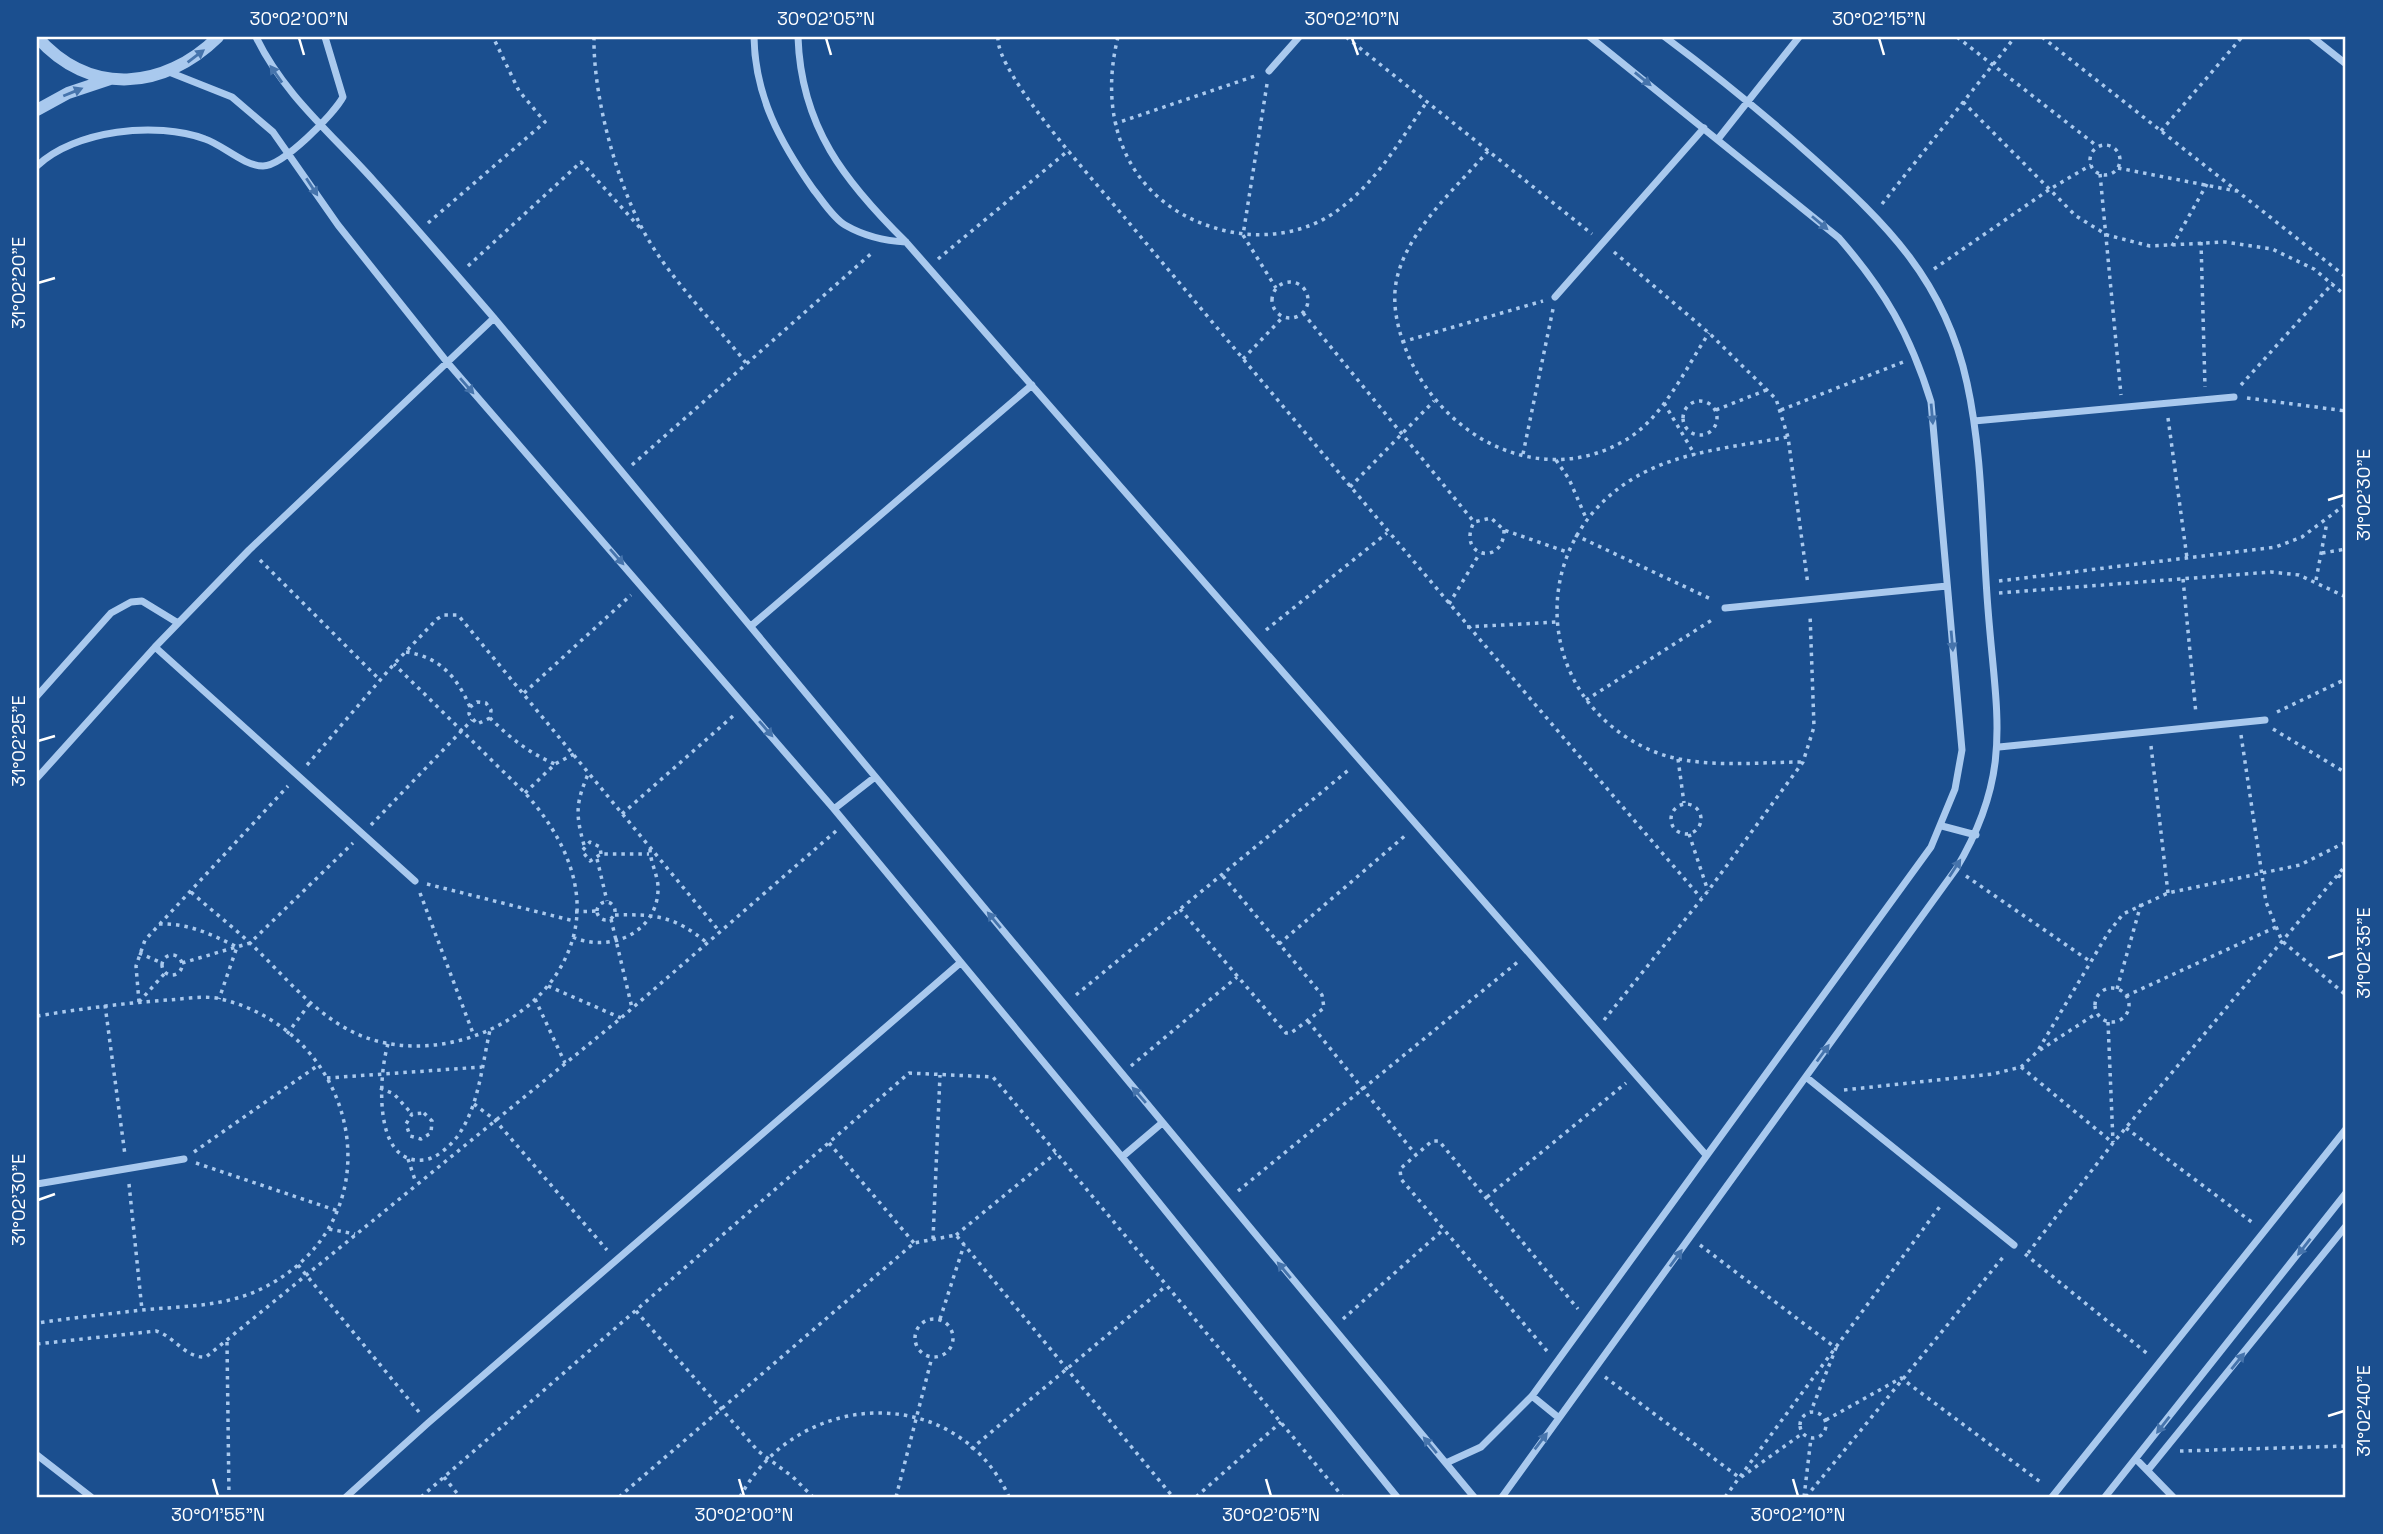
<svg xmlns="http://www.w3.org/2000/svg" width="2383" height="1534" font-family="'Space Grotesk',sans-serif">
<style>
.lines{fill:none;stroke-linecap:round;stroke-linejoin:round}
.path{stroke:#a9c9ee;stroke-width:3.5;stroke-dasharray:3.5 5;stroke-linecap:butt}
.minor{stroke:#a9c9ee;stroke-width:7}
.tertiary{stroke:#a9c9ee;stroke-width:12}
.oneway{fill:#4674ac}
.ticks{fill:none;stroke:#fff;stroke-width:2.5}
.neatline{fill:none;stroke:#fff;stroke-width:2.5}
.ticks-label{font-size:18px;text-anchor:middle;fill:#fff}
</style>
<rect width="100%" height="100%" fill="#1b4f8f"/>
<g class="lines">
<path class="path" d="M594,37C593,96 616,180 644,232C669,278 714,322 746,363
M998,37C995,73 1099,186 1125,218C1316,446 1507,673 1701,898
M1118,37C1095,128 1134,212 1231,232C1261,238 1297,234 1324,219C1370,193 1397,145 1426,103
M1346,37L1592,234
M1957,37L2097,146
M2042,37L2346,277
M1267,84L1243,235L1276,288
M1963,102L2076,216L2107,235L2150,246L2225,242L2272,249L2314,269L2346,296
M1114,124L1258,75
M2161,131L2242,37
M2090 160a15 15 0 1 1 30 0a15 15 0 1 1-30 0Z
M1488,151C1457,187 1411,227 1398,274C1390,302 1398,332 1409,357C1445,438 1540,489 1624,441C1663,419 1685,369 1709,333
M2118,168L2236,191
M2100,174L2121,395
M1882,204L2015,37
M428,223L545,122L519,91L493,37
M2201,242L2205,387
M2172,246L2207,184
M1614,252L1709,333L1776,399L1788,437L1808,585
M938,259L1069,150
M468,266L581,162L641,229
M1934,269L2050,189L2091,165
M1272 300a18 18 0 1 1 36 0a18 18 0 1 1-36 0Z
M1303,313L1474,522
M1402,342L1543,301
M1243,359L1283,317
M2241,385L2333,283
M2247,398L2346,411
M1683 418a17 17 0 1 1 34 0a17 17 0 1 1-34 0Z
M1664,403L1695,455
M1716,410L1769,389
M1781,410L1903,362
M2168,418L2187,558
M1787,437C1736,447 1679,451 1634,478C1525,543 1533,698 1650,750C1696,770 1754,762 1803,762
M1523,454L1553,309
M1556,460L1569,479L1586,518
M632,465L873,252
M1350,487L1434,401
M1504,530C1504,567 1456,557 1474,522L1491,518L1504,530L1567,552
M1575,535L1713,600
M2322,553L2346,549
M260,560L380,680
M2183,579L2196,714
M2316,580L2327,522
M1999,581L2276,547L2302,537L2346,504
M1999,593L2271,572L2299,575L2346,597
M1449,604L1480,553
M1467,627L1556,622
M1266,630L1387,533
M406,652C440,657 457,677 470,707
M524,693L631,595
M1586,700L1715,618
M2277,712L2346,679
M490,718L477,724L469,714L470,707L477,702L486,703L491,710L490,718C510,738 529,753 555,764
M2273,729L2346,773
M2241,735L2266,902L2282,941L2346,995
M2151,746L2168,893
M1678,759L1684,803
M307,765L394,664L437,619L444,615H458L720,932
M525,793L555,764L574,754
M1671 819a15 15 0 1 1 30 0a15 15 0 1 1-30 0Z
M622,814L733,716
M371,825L472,720
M1689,834L1708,891
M584,845C575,813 576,802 589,772
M601,854L600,847L590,842L582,851L590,861L601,854H649
M597,859L607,901
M2338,875L2346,881
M1966,876L2091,962
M427,884L574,921
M191,892C211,910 232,926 251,944C288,979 321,1023 370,1039C448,1064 550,1020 573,938C588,884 560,832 525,793L394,664
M420,893L474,1036
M597 911a9 9 0 1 1 18 0a9 9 0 1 1-18 0Z
M1180,909L1286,1033H1291L1324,1008L1322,995L1222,875
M575,912L597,911
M615,915C655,914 675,916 707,943
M611,919L632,1008
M159,924C188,923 211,934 237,947L219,999
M573,937C608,953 656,934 658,891C659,876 650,863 650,849
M1279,944L1407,834
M139,953L162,963
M162 965a10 10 0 1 1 20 0a10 10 0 1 1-20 0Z
M182,963L250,943L353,843
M548,986L621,1018
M2095 1005a17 17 0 1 1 34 0a17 17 0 1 1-34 0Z
M2117,989L2141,904
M1076,995L1351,768
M2126,996L2276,927
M535,999L565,1063
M139,1002L136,966L145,940L288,786
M139,1002L165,973
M105,1005L125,1155
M37,1016C81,1009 124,1003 168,1000C185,999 205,995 221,999C363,1034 399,1222 261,1289C224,1307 182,1306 142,1310C107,1314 72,1318 37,1323
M1604,1020L1708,891L1803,762L1814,727L1810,614
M1308,1021L1416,1155
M2108,1022L2113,1142
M287,1034L311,1002
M388,1044C379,1073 372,1165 423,1160C436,1159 449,1147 457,1137C479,1107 482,1065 490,1030
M2040,1050L2097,1013
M1131,1066L1237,977
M2021,1067L2113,1143
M327,1078L482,1067
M380,1088L394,1094L412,1114
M1844,1090L1993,1074L2021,1067L2037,1052L2108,933L2123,914L2168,893L2300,865L2346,842
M474,1104L495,1120L607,1250
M424,1113L432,1121L431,1133L421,1139L410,1136L406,1124L412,1114Z
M2126,1128L2253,1223
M829,1143L914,1243
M194,1152L317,1066
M408,1159L416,1183
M196,1163L338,1211
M129,1184L142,1310
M1238,1191L1519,961
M1487,1197L1626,1083
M329,1229L355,1234
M956,1235L1056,1153
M933,1239L940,1075
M1700,1245L1836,1348L1811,1411
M2028,1253L2113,1143L2346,865
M2025,1254L2149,1355
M298,1265L419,1412
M636,1311L758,1451L793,1477L813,1497
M940,1319L964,1245
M1343,1319L1444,1229
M915 1338a19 19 0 1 1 38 0a19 19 0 1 1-38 0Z
M227,1342L229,1497
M37,1344L156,1331C174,1336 186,1359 206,1357L621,1018L836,831
M1547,1351L1401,1179L1400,1169L1432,1141H1439L1578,1309
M1605,1377L1740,1478L1803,1433
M1800 1425a13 13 0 1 1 26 0a13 13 0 1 1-26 0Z
M1826,1420L1901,1378L2043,1484
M971,1449L1166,1286
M2180,1451L2346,1446
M444,1477L460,1497
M421,1497L909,1073L993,1077L1343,1497
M619,1497L914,1243L956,1235L1173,1497
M740,1497C797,1389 956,1381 1009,1497
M896,1497L932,1357
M1196,1497L1281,1422
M1725,1497L1941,1205
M1804,1497L1811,1438
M1806,1497L2004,1256"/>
<path class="minor" d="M256,37C284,95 332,134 374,181C415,226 455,273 494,318L1474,1497
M754,37C755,96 780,142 813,189C822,200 833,218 845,225C864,236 885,241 906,242
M798,37C801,127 845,182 906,242L1706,1155
M2312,37L2346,64
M1269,71L1299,37
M169,72L232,97L273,132L338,225L447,362L834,809L1122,1157L1397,1497
M1718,139L1799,37
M37,166C75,130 156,121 205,139C223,145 244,166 263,166C283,166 334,114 343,97L325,37
M1555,297L1704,128
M1974,421L2234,397
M1725,608L1947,586
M751,626L1032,385
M155,647L415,881
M37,696L111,613L131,602L142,601L178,623
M1999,747L2265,720
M37,778L155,647L249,550L494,318
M834,809L875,777
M1942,826L1976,835
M1806,1077L2014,1245
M1122,1157L1162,1123
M37,1184L184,1159
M1532,1396L1559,1418
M37,1455L91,1497
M2136,1459L2173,1497
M1446,1463L1481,1447L1532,1396L1931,847L1955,789L1962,750L1931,402C1910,334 1885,291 1839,238L1590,37
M2148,1470L2346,1226
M346,1497L428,1423L960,963
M1502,1497L1956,869C2014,772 1996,715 1988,609C1982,535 1983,456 1967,383C1945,281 1887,224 1812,157C1765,115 1716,75 1665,37
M2052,1497L2346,1129
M2105,1497L2346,1193"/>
<path class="tertiary" d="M37,37C90,97 164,90 218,37
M37,110L68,93L110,79"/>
</g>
<defs><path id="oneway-solid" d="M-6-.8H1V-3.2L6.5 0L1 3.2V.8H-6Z" transform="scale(1.75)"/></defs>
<g class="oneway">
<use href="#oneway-solid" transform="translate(196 56) rotate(-37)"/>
<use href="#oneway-solid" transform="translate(276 74) rotate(-125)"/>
<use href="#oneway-solid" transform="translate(1643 79) rotate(39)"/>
<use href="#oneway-solid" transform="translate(73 92) rotate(-22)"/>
<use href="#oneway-solid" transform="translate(312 187) rotate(57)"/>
<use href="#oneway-solid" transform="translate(1820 223) rotate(40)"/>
<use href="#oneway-solid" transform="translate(467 386) rotate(49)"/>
<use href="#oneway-solid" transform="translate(1932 414) rotate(85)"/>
<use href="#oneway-solid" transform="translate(617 557) rotate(49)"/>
<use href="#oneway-solid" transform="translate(1952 641) rotate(85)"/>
<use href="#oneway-solid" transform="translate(766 729) rotate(49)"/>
<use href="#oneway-solid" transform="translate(1955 868) rotate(-57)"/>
<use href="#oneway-solid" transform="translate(994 920) rotate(-130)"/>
<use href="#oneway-solid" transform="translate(1823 1053) rotate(-54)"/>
<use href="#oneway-solid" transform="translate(1139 1095) rotate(-131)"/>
<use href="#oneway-solid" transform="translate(2304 1247) rotate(128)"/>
<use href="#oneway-solid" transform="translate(1676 1258) rotate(-54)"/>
<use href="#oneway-solid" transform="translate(1284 1270) rotate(-130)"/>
<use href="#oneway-solid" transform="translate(2238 1361) rotate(-51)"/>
<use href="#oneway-solid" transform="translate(2163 1425) rotate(128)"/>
<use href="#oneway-solid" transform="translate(1541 1441) rotate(-53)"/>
<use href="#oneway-solid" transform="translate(1430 1445) rotate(-130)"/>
</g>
<path class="ticks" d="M299,38L304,55M826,38L831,55M1352,38L1358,55M1879,38L1884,55M38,283L55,278M2328,500L2344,495M38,741L55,736M2328,958L2344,953M38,1200L55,1194M2328,1416L2344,1411M213,1479L218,1496M739,1479L744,1496M1266,1479L1271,1496M1793,1479L1798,1496"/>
<rect width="2383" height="1534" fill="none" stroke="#1b4f8f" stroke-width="77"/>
<rect x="38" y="38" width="2306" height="1458" class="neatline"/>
<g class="ticks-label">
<text x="299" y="25">30°02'00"N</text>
<text x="826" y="25">30°02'05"N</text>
<text x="1352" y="25">30°02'10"N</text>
<text x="1879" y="25">30°02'15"N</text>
<text transform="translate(19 283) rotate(-90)" y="6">31°02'20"E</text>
<text transform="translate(2364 495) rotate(-90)" y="6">31°02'30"E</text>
<text transform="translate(19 741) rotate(-90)" y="6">31°02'25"E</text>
<text transform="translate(2364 953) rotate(-90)" y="6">31°02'35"E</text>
<text transform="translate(19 1200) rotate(-90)" y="6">31°02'30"E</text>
<text transform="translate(2364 1411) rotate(-90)" y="6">31°02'40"E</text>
<text x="218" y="1521">30°01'55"N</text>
<text x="744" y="1521">30°02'00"N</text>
<text x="1271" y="1521">30°02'05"N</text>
<text x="1798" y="1521">30°02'10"N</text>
</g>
</svg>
